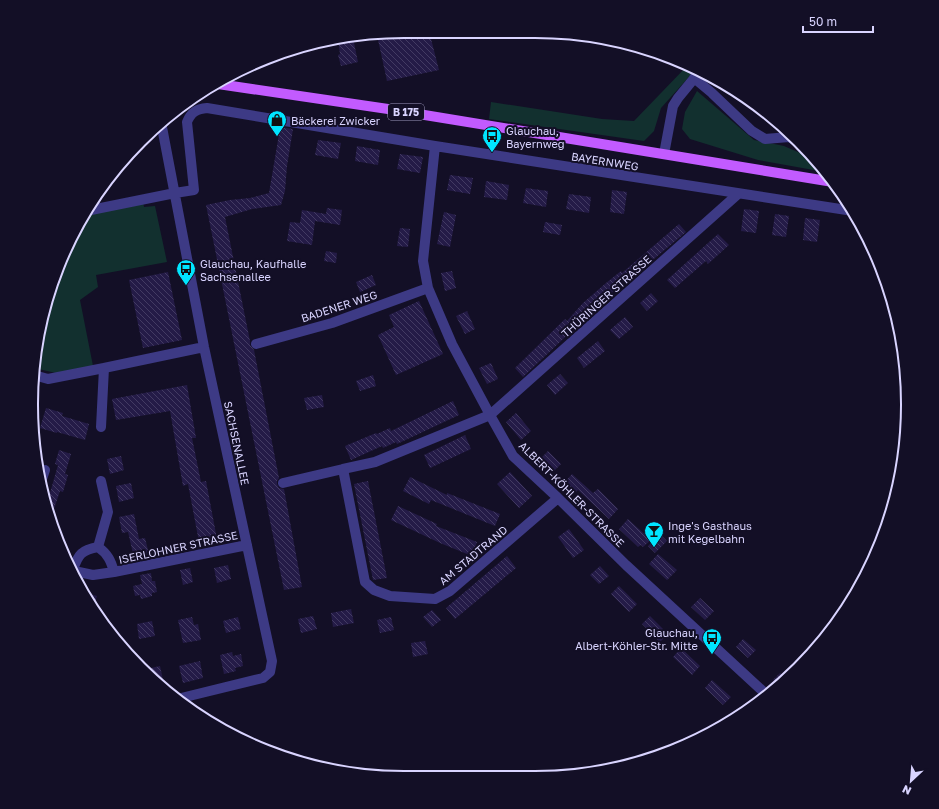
<svg xmlns="http://www.w3.org/2000/svg" width="939" height="809" font-family="'Golos Text',sans-serif">
<style>
.grass{fill:#12302f}
.building{fill:url(#building-back-hatch)}
.lines{fill:none;stroke-linecap:round;stroke-linejoin:round}
.minor{stroke:#3d3a85;stroke-width:10}
.major{stroke:#c25bff;stroke-width:10}
.labels{text-anchor:middle;dominant-baseline:central;stroke-width:4;stroke-linejoin:round;paint-order:stroke}
.shield{fill:#130f26;stroke:#9e99be;stroke-width:1}
.shield-label{font-size:10px;font-weight:bold;fill:#d9d4ff}
.poi-label{font-size:11px;fill:#d9d4ff;stroke:#130f26;text-anchor:start}
.street-label{font-size:11px;fill:#d9d4ff;stroke:#130f26}
.rim{fill:none;stroke:#d9d4ff;stroke-width:2}
</style>
<defs>
<pattern id="building-back-hatch" width="6" height="6" patternUnits="userSpaceOnUse"><rect width="6" height="6" fill="#241b47"/><path d="M-1 5l2 2M0 0l6 6M5-1l2 2" fill="none" stroke="#433b63"/></pattern>
</defs>
<rect width="100%" height="100%" fill="#130f26"/>
<path class="grass" d="M687,66L696,69L661,108L654,131L644,141L489,119L491,102L602,119L634,121Z
M697,91L754,140L784,146L807,156L819,171L758,160L690,139L682,129L685,112Z
M143,202L144,207L155,206L167,262L96,275L98,287L80,300L94,371L56,373L34,368V356L59,262L85,214Z"/>
<path class="building" d="M404,31H429L439,70L387,81L377,35Z
M353,38L358,62L341,66L338,55L340,54L338,40Z
M280,127L293,129L287,166L285,191L281,205L252,209L225,217L250,341V345L254,350L279,478L277,481V484L279,488L284,489L302,587L284,590L206,205L230,200L250,198L269,193L277,146Z
M318,140L341,143L338,159L315,155Z
M357,146L380,150L378,165L355,161Z
M400,154L423,157L420,173L397,169Z
M450,175L473,178L470,194L447,190Z
M486,181L509,185L507,200L484,197Z
M526,188L548,191L546,207L523,203Z
M612,190L627,192L624,214L610,212Z
M569,194L591,197L589,213L566,209Z
M327,208L342,210L340,225L315,221L312,245L287,241L290,222L300,223L302,210L326,214Z
M744,209L759,211L756,233L741,231Z
M444,212L456,215L450,247L437,244Z
M775,214L789,216L786,237L772,235Z
M805,218L820,220L817,242L803,240Z
M545,222L562,225L560,235L543,232Z
M679,224L686,232L637,273L610,294L611,295L600,305L599,303L581,322L523,377L515,368L565,319L567,321L583,303L606,283L621,271L622,273Z
M400,228L410,229L408,247L397,246Z
M718,234L729,245L708,264L706,261L675,288L667,280Z
M326,251L337,253L336,263L324,261Z
M452,271L456,288L445,291L441,273Z
M168,272L182,340L143,348L129,280Z
M372,275L376,285L360,292L356,282Z
M651,293L658,301L647,311L640,303Z
M419,301L443,354L396,375L378,335L394,327L389,315Z
M467,311L475,329L465,334L456,316Z
M625,317L633,327L619,339L610,330Z
M598,341L605,351L584,368L577,358Z
M491,363L498,379L487,384L479,368Z
M560,374L568,383L555,395L547,385Z
M373,375L376,386L360,391L356,381Z
M187,385L196,438H192L201,482L206,481L217,539L199,542L188,484L183,486L170,411L116,420L112,399Z
M322,395L324,407L307,410L304,398Z
M453,401L459,415L397,444L396,442L383,448L382,446L351,460L345,446L376,433L377,434L390,428L391,431Z
M46,408L63,413L62,416L89,424L85,440L57,432V433L40,428Z
M516,413L531,431L521,440L506,422Z
M465,435L471,449L430,468L424,455Z
M59,450L71,454L65,474L68,475L63,492L60,491L50,521L45,500H48L58,465L55,464Z
M548,451L561,464L552,473L539,460Z
M121,456L124,470L110,474L107,459Z
M510,472L532,496L519,508L497,484Z
M572,474L593,493L598,489L618,509L609,519L578,490L575,493L564,483Z
M410,477L447,495V493L500,514L495,526L431,500L429,504L403,491Z
M368,481L387,578L373,580L354,484Z
M131,483L134,498L119,502L116,486Z
M398,506L437,524L436,526L477,542L472,556L440,543L391,520Z
M134,514L139,539L145,538L149,554L134,558L128,532L122,533L119,517Z
M628,519L651,540L643,547L641,545L638,547L619,529Z
M569,529L584,550L573,558L558,537Z
M660,534L667,541L655,553L648,546Z
M658,554L677,570L667,580L649,564Z
M507,556L516,568L455,619L446,608Z
M228,565L231,579L217,583L214,568Z
M600,566L609,576L599,584L590,575Z
M190,568L193,582L183,585L180,570Z
M151,573L152,581H155L157,592L152,593V596L141,599L140,595L135,596L133,586L142,584L140,575Z
M619,586L637,604L629,612L611,594Z
M84,592L97,596L93,610Z
M700,598L714,611L705,620L691,607Z
M351,609L354,623L333,627L331,613Z
M432,610L441,620L432,627L423,617Z
M313,616L317,629L301,633L298,619Z
M650,616L668,634L660,642L642,624Z
M192,617L194,625L198,624L201,640L183,643L178,620Z
M238,617L241,629L226,633L223,621Z
M391,617L394,630L380,633L377,620Z
M152,621L155,636L139,639L137,624Z
M743,639L756,650L748,658L736,647Z
M425,641L428,654L413,657L411,643Z
M681,648L700,666L692,675L673,657Z
M232,652L233,656L241,654L243,666L235,668L236,671L224,674L220,655Z
M200,661L203,678L183,683L179,666Z
M160,666L165,689L142,670Z
M780,673L787,679L779,686L773,680Z
M712,680L731,697L723,705L705,688Z"/>
<g class="lines">
<path class="minor" d="M694,78L712,93L752,131L765,139L789,137L798,142
M161,122L204,347L272,661L270,672L263,678L177,699
M435,146L423,261L428,288L452,344L490,415L513,456L558,498L626,565L767,695
M664,154L673,106L678,98L701,70
M86,211L175,193L194,190L187,122C191,112 197,109 207,108L435,146L853,211
M256,344L332,323L428,288
M34,375L48,379L104,368
M101,427L104,368L204,347
M41,482L45,470
M283,483L343,469
M558,498L450,591L435,599L390,596L374,590L365,582L343,469L375,462L490,415L738,194
M98,547L108,512L101,481
M73,570C78,554 82,550 98,547C108,554 111,561 114,572
M74,571L93,575L114,572L247,545"/>
<path class="major" d="M218,84L388,109L833,182"/>
</g>
<defs>
<g id="shop-pin" transform="scale(1)"><path d="M0 17L-7.5 6A9.5 9.5 0 1 1 7.5 6Z" fill="#00e5ff" stroke="#130f26"/><path d="M-5-2.5h2.3a2.7 3.5 0 0 1 5.4 0H5L5.5 6h-11ZM-1.5-2.5h3a1.5 2.3 0 0 0-3 0Z" fill="#111"/></g>
<g id="bus-pin" transform="scale(1)"><path d="M0 17L-7.5 6A9.5 9.5 0 1 1 7.5 6Z" fill="#00e5ff" stroke="#130f26"/><path d="M-5-6H5V4H4V6H2V4H-2V6H-4V4H-5ZM-3.5-4V0h7V-4ZM-3.5 1.2v1.5H-2V1.2ZM2 1.2v1.5H3.5V1.2Z" fill="#111"/></g>
<g id="bar-pin" transform="scale(1)"><path d="M0 17L-7.5 6A9.5 9.5 0 1 1 7.5 6Z" fill="#00e5ff" stroke="#130f26"/><path d="M-6-5H6L.8 .8V4.5H3.5V6h-7V4.5H-.8V.8Z" fill="#111"/></g>
</defs>
<g fill-rule="evenodd">
<use href="#shop-pin" x="277" y="120"/>
<use href="#bus-pin" x="492" y="136"/>
<use href="#bus-pin" x="186" y="269"/>
<use href="#bar-pin" x="654" y="531"/>
<use href="#bus-pin" x="712" y="638"/>
</g>
<g class="labels">
<rect class="shield" x="388" y="104" width="36" height="16" rx="3"/>
<g class="shield-label">
<text x="406" y="112">B 175</text>
</g>
<g class="poi-label">
<text x="291" y="120">Bäckerei Zwicker</text>
<text x="506" y="130">Glauchau,<tspan x="506" dy="13">Bayernweg</tspan></text>
<text x="200" y="263">Glauchau, Kaufhalle<tspan x="200" dy="13">Sachsenallee</tspan></text>
<text x="668" y="525">Inge's Gasthaus<tspan x="668" dy="13">mit Kegelbahn</tspan></text>
<text x="698" y="632" text-anchor="end">Glauchau,<tspan x="698" dy="13">Albert-Köhler-Str. Mitte</tspan></text>
</g>
<g class="street-label">
<text transform="translate(605 161) rotate(9)">BAYERNWEG</text>
<text transform="translate(606 296) rotate(-42)">THÜRINGER STRASSE</text>
<text transform="translate(339 306) rotate(-18)">BADENER WEG</text>
<text transform="translate(237 443) rotate(78)">SACHSENALLEE</text>
<text transform="translate(572 494) rotate(45)">ALBERT-KÖHLER-STRASSE</text>
<text transform="translate(178 547) rotate(-12)">ISERLOHNER STRASSE</text>
<text transform="translate(473 555) rotate(-40)">AM STADTRAND</text>
</g>
</g>
<path d="M0 0H939V809H0ZM404 38H535A366 366 0 0 1 901 404V405A366 366 0 0 1 535 771H404A366 366 0 0 1 38 405V404A366 366 0 0 1 404 38Z" fill="#130f26" fill-rule="evenodd"/>
<path class="rim" d="M404 38H535A366 366 0 0 1 901 404V405A366 366 0 0 1 535 771H404A366 366 0 0 1 38 405V404A366 366 0 0 1 404 38Z"/>
<g transform="translate(911 781) rotate(206)" stroke="#130f26" stroke-width="3" paint-order="stroke">
<path d="M0-3L7 15L0 10L-7 15Z" fill="#d9d4ff"/>
<text y="-6" font-size="11" font-weight="bold" text-anchor="middle" fill="#d9d4ff">N</text>
</g>
<path d="M803 26v6h70v-6" fill="none" stroke="#d9d4ff" stroke-width="2"/>
<text x="809" y="26" font-size="12" fill="#d9d4ff" stroke="#130f26" stroke-width="3" paint-order="stroke">50 m</text>
</svg>
